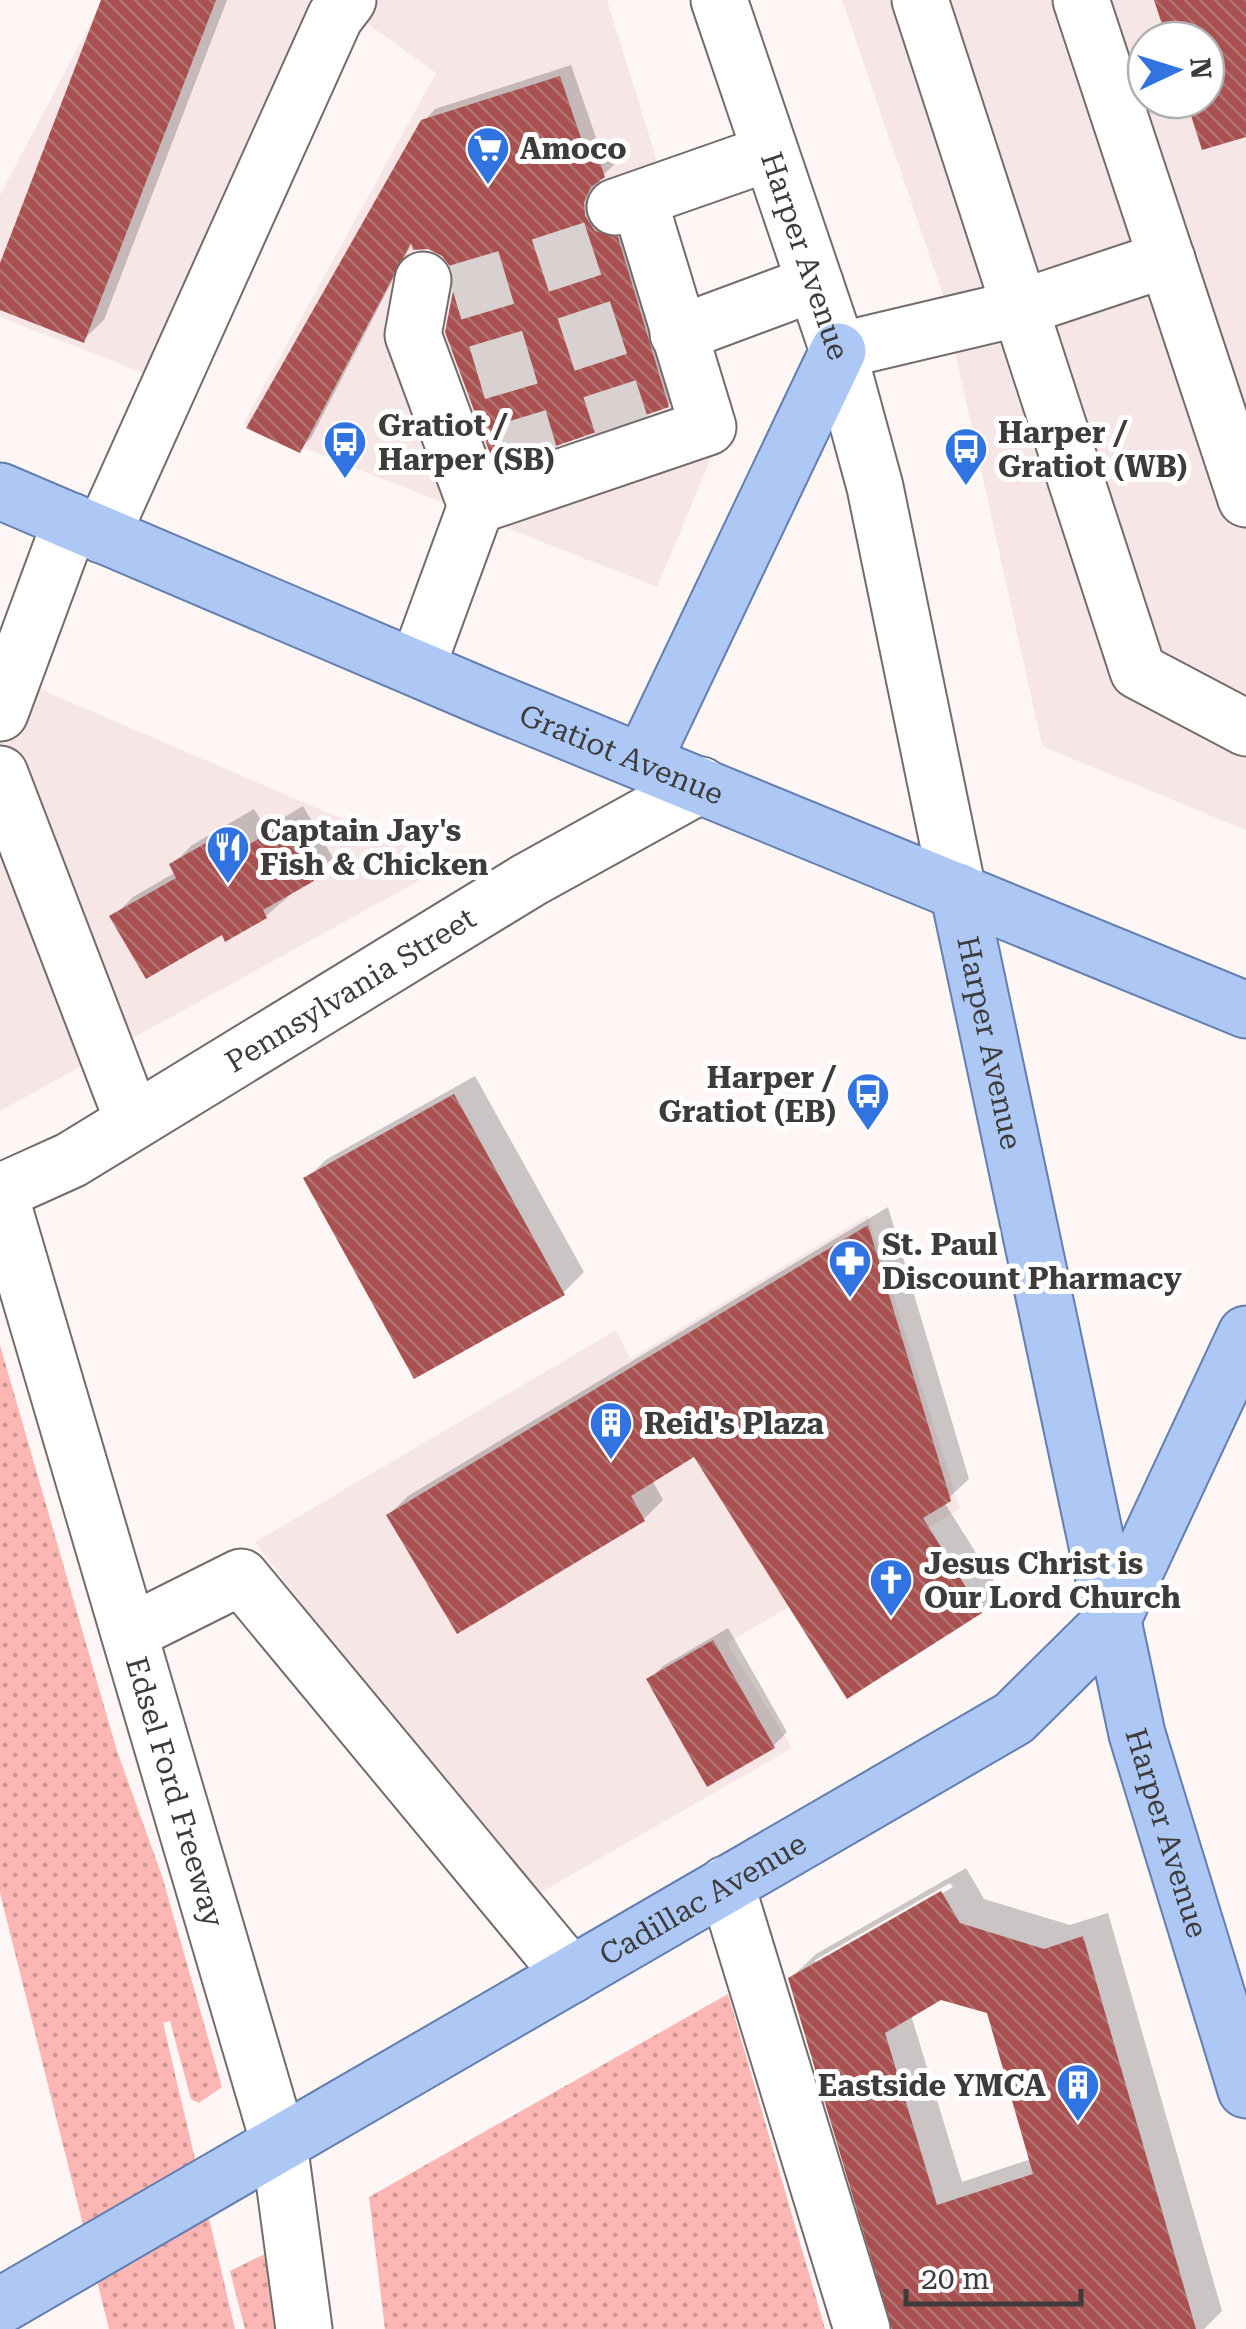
<svg xmlns="http://www.w3.org/2000/svg" width="1246" height="2329" font-family="'Roboto Serif',serif">
<style>
.built{fill:#f7e6e6;fill-rule:evenodd}
.grass{fill:url(#grass-dots)}
.shadow{fill:#0003;fill-rule:evenodd}
.building{fill:url(#building-back-hatch);fill-rule:evenodd}
.lines{fill:none;stroke-linecap:round;stroke-linejoin:round}
.minor-tunnel{stroke:#d8d1d0;stroke-width:55;stroke-dasharray:55 28;stroke-linecap:butt}
.minor-casing{stroke:#736c6c;stroke-width:59}
.major-casing{stroke:#627fb0;stroke-width:59}
.minor{stroke:#fff;stroke-width:55}
.major{stroke:#adc8f5;stroke-width:55}
.labels{text-anchor:middle;dominant-baseline:central;stroke-width:10;stroke-linejoin:round;paint-order:stroke}
.poi-label{font-size:30px;font-weight:bold;fill:#3e3b3b;stroke:#fff;text-anchor:start}
.street-label{font-size:30px;fill:#3e3b3b;stroke:#fff}
</style>
<defs>
<pattern id="grass-dots" width="8" height="8" patternUnits="userSpaceOnUse" patternTransform="scale(2.5)"><rect width="8" height="8" fill="#fcb6b3"/><path d="M2 2h.1M6 6h.1" fill="none" stroke="#cd9593" stroke-width="1.8" stroke-linecap="round"/></pattern>
<pattern id="building-back-hatch" width="6" height="6" patternUnits="userSpaceOnUse" patternTransform="scale(2.5)"><rect width="6" height="6" fill="#a85150"/><path d="M-1 5l2 2M0 0l6 6M5-1l2 2" fill="none" stroke="#b17473"/></pattern>
</defs>
<rect width="100%" height="100%" fill="#fef6f5"/>
<path class="built" d="M103,0H607L733,406L657,587L243,424L436,73L365,22L323,66L153,377L0,317V195Z
M842,0H1246V830L1042,746L942,292ZM1146,40H1206V100H1146Z
M0,672L429,856L417,882L0,1111Z
M868,1215L960,1509L727,1643L792,1748L526,1901L255,1542L616,1330L630,1359Z"/>
<path class="grass" d="M0,1345L117,1751L162,1876L222,2087L199,2103L191,2099L170,2021L163,2023L235,2329H109L0,1893Z
M728,1994L825,2329H385L369,2197Z
M269,2252L275,2329H245L230,2271Z"/>
<path class="shadow" d="M104,0H227L104,320L83,340L0,308V270Z
M571,65L601,152L611,149L616,163L600,178L596,204L629,226L680,393L668,405L454,268L446,255L413,241L311,438L299,450L423,122L435,109Z
M303,806L333,858L266,916L223,931L113,917L133,897L176,872L172,865L192,845L254,809L266,828Z
M475,1076L584,1272L564,1292L415,1375L306,1179L327,1159Z
M888,1207L969,1479L944,1502L1000,1591L980,1611L695,1454L652,1480L663,1500L644,1519L389,1515L408,1496Z
M728,1628L787,1732L773,1746L649,1680L663,1666Z
M966,1868L984,1899L1070,1925L1108,1913L1222,2311L1204,2329H894L790,1979L816,1954ZM950,1883L953,1887L815,1966V1960ZM941,1997L989,2011L1031,2159L962,2182L911,2015Z"/>
<path class="building" d="M101,0H216L84,343L0,310V263Z
M1154,0H1246V137L1202,150L1186,100H1206V40H1167Z
M560,76L589,162L599,159L605,177L591,187L584,202L585,216L595,231L618,237L669,407L495,467L445,332L454,286L452,269L442,256L428,249L413,250L411,243L300,453L246,428L421,120Z
M282,824L314,881L263,910L267,918L225,942L222,935L146,979L109,916L176,878L169,864L234,827L245,847Z
M454,1094L565,1295L414,1379L303,1178Z
M868,1225L951,1501L923,1518L982,1613L847,1699L694,1457L631,1496L645,1521L457,1634L386,1515Z
M713,1640L775,1748L707,1787L646,1679Z
M941,1891L960,1923L1044,1949L1083,1936L1196,2329H892L788,1978ZM941,2000L987,2013L1033,2174L937,2205L885,2033Z"/>
<g class="lines">
<path class="minor-tunnel" d="M558,231L624,433
M472,259L533,464"/>
<g class="minor-casing">
<g id="minor">
<path id="s1" d="M719,0L838,351L875,487L958,891"/>
<path d="M920,0L1138,671L1246,728"/>
<path d="M1081,0L1246,499"/>
<path d="M615,207L769,153"/>
<path d="M423,280L413,335L476,506"/>
<path d="M678,334L815,283"/>
<path d="M838,351L1020,308L1167,259"/>
<path d="M102,535L335,17L348,0"/>
<path d="M417,667L476,506L708,427L639,200"/>
<path d="M0,713L71,521"/>
<path d="M0,774L133,1121"/>
<path id="s2" d="M0,1192L71,1160L529,880L701,785"/>
<path id="s3" d="M0,1195L279,2143L304,2329"/>
<path d="M129,1633L241,1577L571,1975"/>
<path d="M726,1884L862,2329"/>
</g>
</g>
<g class="major-casing">
<g id="major">
<path id="s4" d="M0,491L488,699L1246,1010"/>
<path d="M643,761L838,351"/>
<path id="s5" d="M958,891L1137,1734L1246,2090"/>
<path id="s6" d="M0,2306L1014,1718L1112,1621L1246,1334"/>
</g>
</g>
<use href="#minor" class="minor"/>
<use href="#major" class="major"/>
</g>
<defs>
<g id="supermarket-pin" transform="scale(2.25)"><path d="M0 17L-7.5 6A9.5 9.5 0 1 1 7.5 6Z" fill="#3173e1" stroke="#fff"/><path d="M-6-5.5h2.5l.6 2H6L4.5 2H-2.5L-4.4-4H-6ZM-1.5 3.2a1.3 1.3 0 1 0 .1 0ZM3 3.2a1.3 1.3 0 1 0 .1 0Z" fill="#fff"/></g>
<g id="bus-pin" transform="scale(2.25)"><path d="M0 17L-7.5 6A9.5 9.5 0 1 1 7.5 6Z" fill="#3173e1" stroke="#fff"/><path d="M-5-6H5V4H4V6H2V4H-2V6H-4V4H-5ZM-3.5-4V0h7V-4ZM-3.5 1.2v1.5H-2V1.2ZM2 1.2v1.5H3.5V1.2Z" fill="#fff"/></g>
<g id="restaurant-pin" transform="scale(2.25)"><path d="M0 17L-7.5 6A9.5 9.5 0 1 1 7.5 6Z" fill="#3173e1" stroke="#fff"/><path d="M-5-6h1v4h1v-4h1v4h1v-4h1v5L-1.5 .5V6h-2V.5L-5-1ZM5-6V6H3V1.5H1.5Q1.5-4 5-6Z" fill="#fff"/></g>
<g id="pharmacy-pin" transform="scale(2.25)"><path d="M0 17L-7.5 6A9.5 9.5 0 1 1 7.5 6Z" fill="#3173e1" stroke="#fff"/><path d="M-2-6h4v4h4v4h-4v4h-4v-4h-4v-4h4Z" fill="#fff"/></g>
<g id="building-pin" transform="scale(2.25)"><path d="M0 17L-7.5 6A9.5 9.5 0 1 1 7.5 6Z" fill="#3173e1" stroke="#fff"/><path d="M-4-6H4V6H1V3H-1V6H-4ZM-2.5-4.3h1.7v1.8h-1.7ZM.8-4.3h1.7v1.8H.8ZM-2.5-1h1.7V.8h-1.7ZM.8-1h1.7V.8H.8Z" fill="#fff"/></g>
<g id="church-pin" transform="scale(2.25)"><path d="M0 17L-7.5 6A9.5 9.5 0 1 1 7.5 6Z" fill="#3173e1" stroke="#fff"/><path d="M-1.2-6h2.4v3.5h3.3v2.4h-3.3V6h-2.4V-.1h-3.3v-2.4h3.3Z" fill="#fff"/></g>
</defs>
<g fill-rule="evenodd">
<use href="#supermarket-pin" x="488" y="148"/>
<use href="#bus-pin" x="345" y="442"/>
<use href="#bus-pin" x="966" y="449"/>
<use href="#restaurant-pin" x="228" y="847"/>
<use href="#bus-pin" x="868" y="1094"/>
<use href="#pharmacy-pin" x="850" y="1261"/>
<use href="#building-pin" x="611" y="1423"/>
<use href="#church-pin" x="891" y="1580"/>
<use href="#building-pin" x="1078" y="2085"/>
</g>
<g class="labels">
<g class="poi-label">
<text x="520" y="148">Amoco</text>
<text x="378" y="425">Gratiot /<tspan x="378" dy="34">Harper (SB)</tspan></text>
<text x="998" y="432">Harper /<tspan x="998" dy="34">Gratiot (WB)</tspan></text>
<text x="260" y="830">Captain Jay's<tspan x="260" dy="34">Fish &amp; Chicken</tspan></text>
<text x="836" y="1077" text-anchor="end">Harper /<tspan x="836" dy="34">Gratiot (EB)</tspan></text>
<text x="882" y="1244">St. Paul<tspan x="882" dy="34">Discount Pharmacy</tspan></text>
<text x="644" y="1423">Reid's Plaza</text>
<text x="924" y="1563">Jesus Christ is<tspan x="924" dy="34">Our Lord Church</tspan></text>
<text x="1046" y="2085" text-anchor="end">Eastside YMCA</text>
</g>
<g class="street-label">
<text stroke="none"><textPath href="#s1" startOffset="270">Harper Avenue</textPath></text>
<text stroke="none"><textPath href="#s4" startOffset="675">Gratiot Avenue</textPath></text>
<text stroke="none"><textPath href="#s2" startOffset="405">Pennsylvania Street</textPath></text>
<text stroke="none"><textPath href="#s5" startOffset="155">Harper Avenue</textPath></text>
<text stroke="none"><textPath href="#s3" startOffset="622">Edsel Ford Freeway</textPath></text>
<text stroke="none"><textPath href="#s5" startOffset="965">Harper Avenue</textPath></text>
<text stroke="none"><textPath href="#s6" startOffset="812">Cadillac Avenue</textPath></text>
</g>
</g>
<g transform="translate(1176 70) rotate(86)"><circle r="48" fill="#ffffff" stroke="#b2b1b1" stroke-width="2.5"/>
<path d="M0-8L18 38L0 25L-18 38Z" fill="#3173e1"/>
<text y="-15" font-size="28" font-weight="bold" text-anchor="middle" fill="#3e3b3b">N</text>
</g>
<path d="M906 2289v15h175v-15" fill="none" stroke="#3e3b3b" stroke-width="5"/>
<text x="921" y="2289" font-size="30" fill="#3e3b3b" stroke="#ffffff" stroke-width="8" paint-order="stroke">20 m</text>
</svg>
